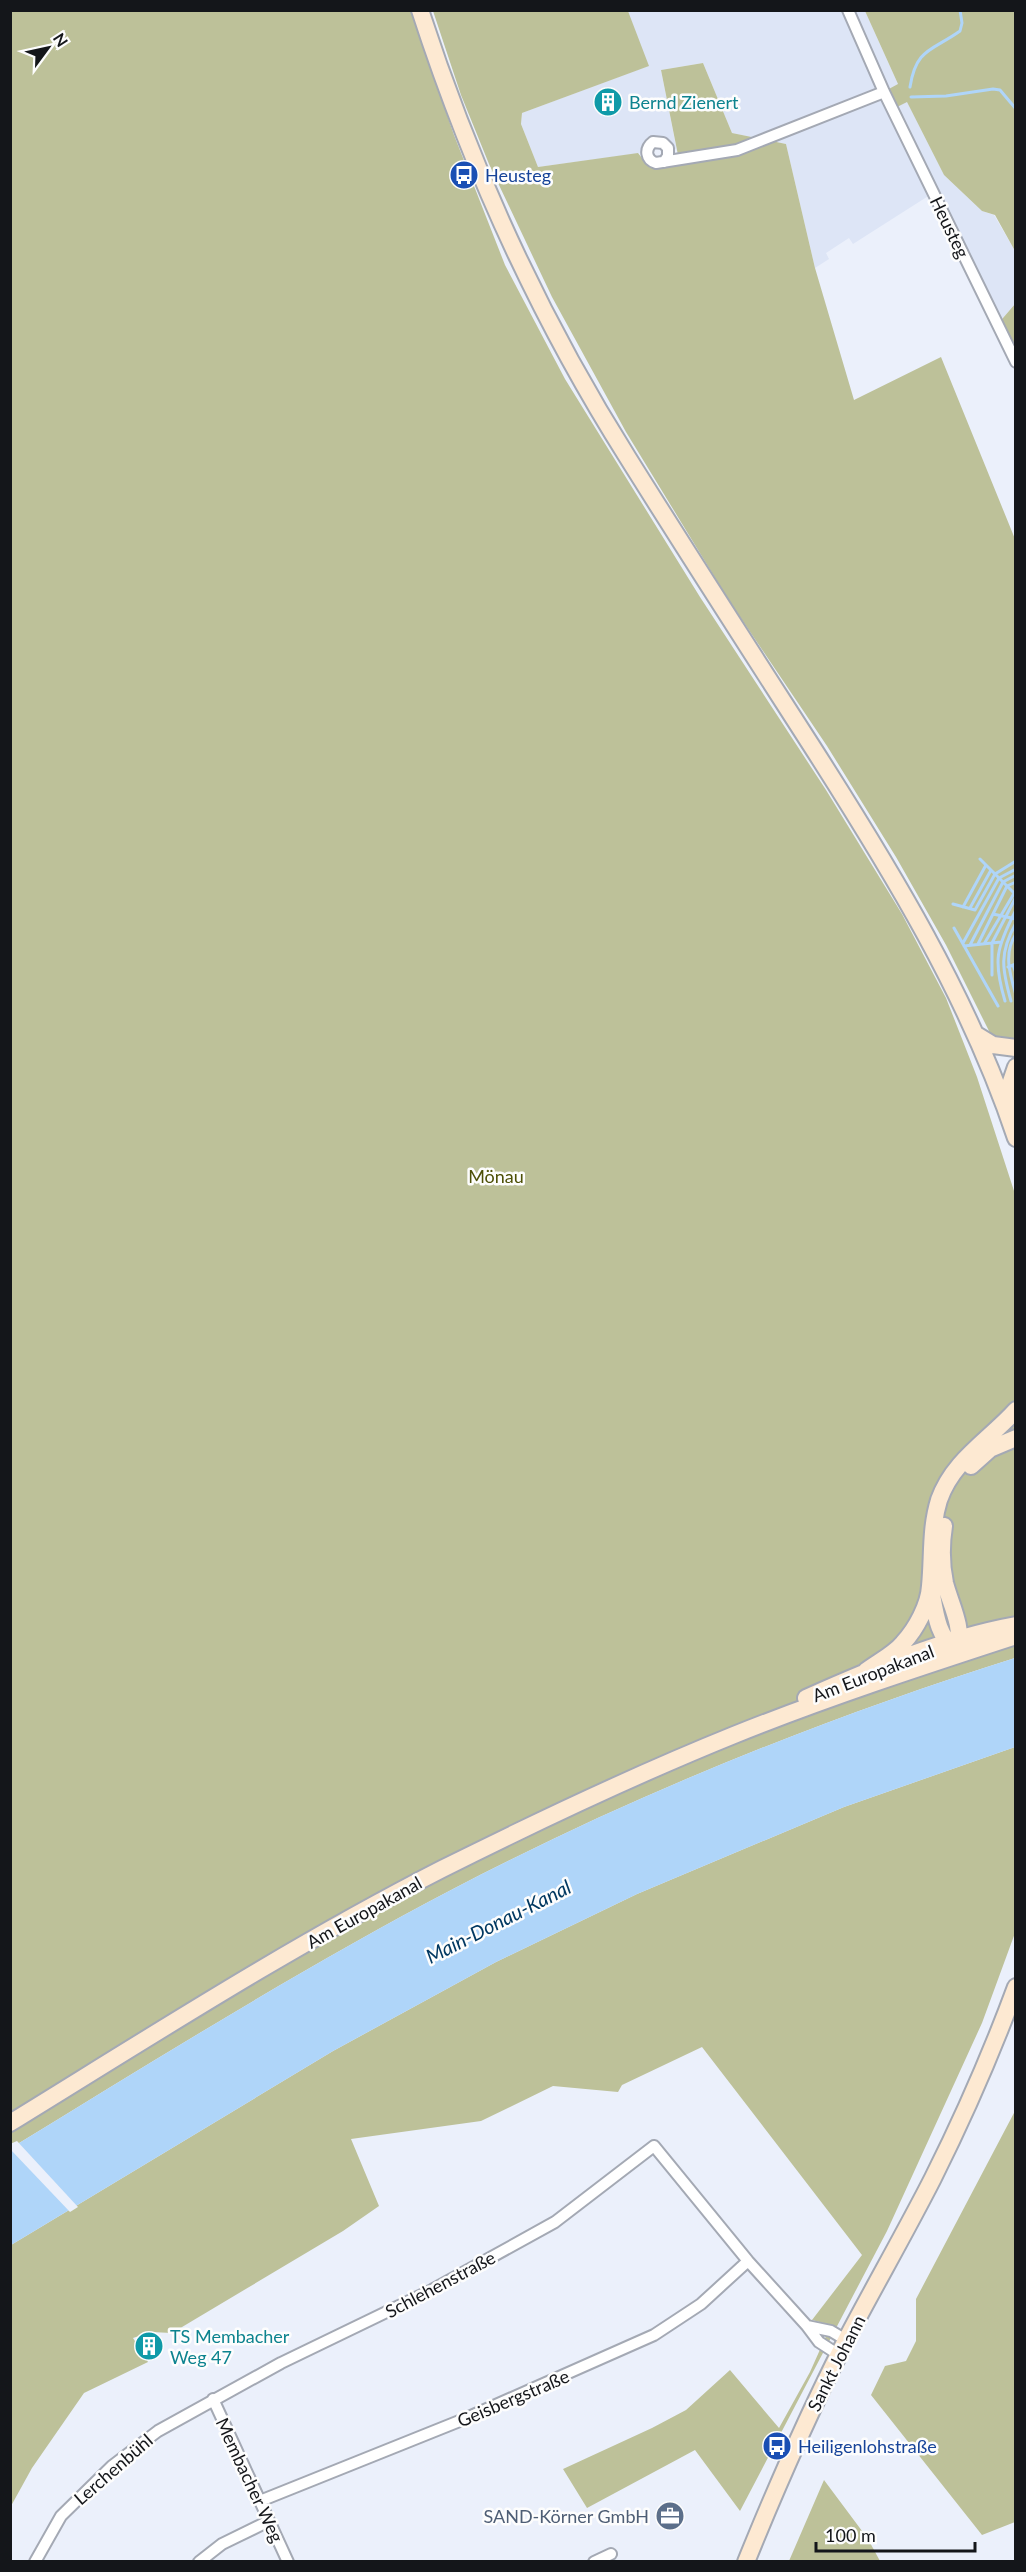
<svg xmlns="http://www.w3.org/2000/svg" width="1026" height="2572" font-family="Lato,sans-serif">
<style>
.built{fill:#dde5f6}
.green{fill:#bdc199}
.water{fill:#afd5f9}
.pier{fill:#ebf0fb}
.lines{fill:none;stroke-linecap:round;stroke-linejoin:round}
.stream{stroke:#afd5f9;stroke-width:3}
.street-casing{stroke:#a4a9b4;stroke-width:14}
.secondary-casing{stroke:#a4a9b4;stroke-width:20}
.street{stroke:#fff;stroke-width:10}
.secondary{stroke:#fde9d2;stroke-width:16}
.labels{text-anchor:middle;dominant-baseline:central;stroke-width:5;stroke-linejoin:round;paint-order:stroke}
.culture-label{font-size:18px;fill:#0d838f;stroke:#fdfdfd;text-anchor:start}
.transit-label{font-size:18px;fill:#164399;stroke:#fdfdfd;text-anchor:start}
.street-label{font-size:18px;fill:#14161a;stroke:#fdfdfd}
.park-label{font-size:18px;fill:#4d5006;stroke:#fdfdfd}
.service-label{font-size:18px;fill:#4e5e75;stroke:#fdfdfd;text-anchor:end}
.water-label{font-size:20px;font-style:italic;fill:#013861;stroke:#fdfdfd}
</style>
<rect width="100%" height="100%" fill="#ebf0fb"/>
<path class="built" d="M628,11H865L898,84L895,107L907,101L944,175L982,211L994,215L1015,251V304L997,325L933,193L853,244L849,238L826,253L829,259L815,268L786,144L732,133L703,63L661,70L677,151L668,140L653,137L645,142L642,153L538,167L521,124L522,113L648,66Z"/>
<path class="green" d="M11,11H411L454,135L505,265L565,379L700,597L826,790L902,914L946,998L977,1077L1015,1194V1658C822,1719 633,1795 453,1889C302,1968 157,2059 11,2148Z
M433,11H628L649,66L522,113L521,124L538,167L638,153L649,167L659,169L680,165L661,70L703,63L732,133L786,144L815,268L854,400L941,357L1015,539V1044H1010L991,1035L946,945L896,857L827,746L728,599L626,432L552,297L489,164L461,95Z
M865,11H1015V251L995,215L982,211L944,175L907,102L895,108L887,90L898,84Z
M1015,304V363L997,325Z
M1015,1747V1933L982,2023L887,2231L740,2511L695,2450L587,2508L563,2469L652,2428L686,2410L730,2370L779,2428L810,2372L831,2325L812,2320L862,2255L702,2047L622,2085L618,2092L553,2086L481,2121L351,2139L379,2206L343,2231L172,2333L151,2332L133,2338L148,2362L84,2393L32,2468L11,2506V2245L333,2051L496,1962L637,1894L844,1807Z
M1015,2111V2522L982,2535L871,2395L885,2366L906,2361L916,2341V2299Z
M824,2480L868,2539L880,2561H789Z"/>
<path class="water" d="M1015,1658V1747L844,1807L637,1894L496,1962L333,2051L11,2245V2148C157,2059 302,1968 453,1889C633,1795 822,1719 1015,1658Z"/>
<path class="pier" d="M17,2141L78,2207L70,2212L11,2150L10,2144Z"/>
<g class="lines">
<path class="stream" d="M910,87C916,48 932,51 960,31L962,23L960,10
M911,97L946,96L993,89L1000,90L1016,109
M980,859L1016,895
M953,904L975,910
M963,907L986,865
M970,908L991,870
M975,910L995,874L1016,861
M993,914L1016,919
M954,928L998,1006
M1016,934C1003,953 1010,975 1016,995
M963,943L999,878L1016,869
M978,944L1007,886L1016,882
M984,944L1016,890
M970,945L1003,882L1016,875
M964,946L1001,942
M1013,965L1016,973
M1008,967L1016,964
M992,975V943L1016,897
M1005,1001C993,961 996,948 1016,910
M1011,1001C1002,969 999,953 1016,923"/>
<g class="street-casing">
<path id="street" d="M848,10L884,92L1016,362
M664,162L668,156V148L663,143L653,142C644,149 646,160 656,163L737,150L884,92
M807,2326L831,2331L846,2340
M213,2399L288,2562
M260,2501L462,2420L654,2335L701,2304L748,2261
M35,2562L61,2516L112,2466L158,2431L281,2363L432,2290L555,2222L654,2146L748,2261L807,2326L819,2342L839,2355
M199,2562L222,2544L269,2521
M594,2562L611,2554"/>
</g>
<g class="secondary-casing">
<path id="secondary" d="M420,10C471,167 540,319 628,458C688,554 750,650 811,745C891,870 969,997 1016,1138
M975,1034L993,1045L1016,1048
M1008,1105L1007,1093L1016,1067
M971,1466L990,1449L1016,1438
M944,1526C941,1545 941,1564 945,1583C950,1603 964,1628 957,1647
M931,1589C935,1610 937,1637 956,1650
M866,1671C878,1662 894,1654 903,1643C916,1629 929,1605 930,1586C933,1557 930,1529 939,1500C953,1460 989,1440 1016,1410
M806,1698C871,1669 944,1638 1016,1625
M10,2123C153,2035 293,1945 442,1869C538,1821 635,1775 734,1735C826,1698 921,1667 1016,1636
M746,2562C776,2488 807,2417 843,2346C872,2290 904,2235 933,2178C964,2116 992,2052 1016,1987"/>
</g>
<use href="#street" class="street"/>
<use href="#secondary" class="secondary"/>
</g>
<defs>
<g id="building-disc" transform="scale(1.5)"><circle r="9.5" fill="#0f9aa8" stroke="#fdfdfd"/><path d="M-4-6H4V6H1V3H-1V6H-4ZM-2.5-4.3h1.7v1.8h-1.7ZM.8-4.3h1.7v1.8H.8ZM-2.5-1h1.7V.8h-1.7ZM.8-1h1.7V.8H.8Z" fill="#fff"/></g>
<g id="bus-disc" transform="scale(1.5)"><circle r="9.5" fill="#1a4fb4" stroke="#fdfdfd"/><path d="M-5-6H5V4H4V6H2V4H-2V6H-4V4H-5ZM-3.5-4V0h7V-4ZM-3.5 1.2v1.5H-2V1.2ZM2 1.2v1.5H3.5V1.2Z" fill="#fff"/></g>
<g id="office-disc" transform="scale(1.5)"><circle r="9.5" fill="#5c6f8a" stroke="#fdfdfd"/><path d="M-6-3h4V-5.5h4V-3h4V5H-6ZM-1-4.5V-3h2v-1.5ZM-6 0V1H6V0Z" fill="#fff"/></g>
</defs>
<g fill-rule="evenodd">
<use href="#building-disc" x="608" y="102"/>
<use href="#bus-disc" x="464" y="175"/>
<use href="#building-disc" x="149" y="2346"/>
<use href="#bus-disc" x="777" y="2446"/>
<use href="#office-disc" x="670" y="2516"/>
</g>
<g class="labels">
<g class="culture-label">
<text x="629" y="102">Bernd Zienert</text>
<text x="170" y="2336">TS Membacher<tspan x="170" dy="21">Weg 47</tspan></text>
</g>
<g class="transit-label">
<text x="485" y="175">Heusteg</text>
<text x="798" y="2446">Heiligenlohstraße</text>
</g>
<g class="street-label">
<text transform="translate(950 227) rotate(64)">Heusteg</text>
<text transform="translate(873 1673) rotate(-21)">Am Europakanal</text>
<text transform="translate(364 1912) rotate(-29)">Am Europakanal</text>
<text transform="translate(440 2284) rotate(-28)">Schlehenstraße</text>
<text transform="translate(836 2363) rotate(-63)">Sankt Johann</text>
<text transform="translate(513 2398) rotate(-23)">Geisbergstraße</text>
<text transform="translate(113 2469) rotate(-41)">Lerchenbühl</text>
<text transform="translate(250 2480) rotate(65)">Membacher Weg</text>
</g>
<g class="park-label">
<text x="496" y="1176">Mönau</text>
</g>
<g class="service-label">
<text x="649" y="2516">SAND-Körner GmbH</text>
</g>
<g class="water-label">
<text transform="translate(498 1921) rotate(-27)">Main-Donau-Kanal</text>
</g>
</g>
<rect width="1026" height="2572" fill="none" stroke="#14161a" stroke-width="24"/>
<g transform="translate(48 48) rotate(57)" stroke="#fdfdfd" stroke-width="4.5" paint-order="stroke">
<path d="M0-4.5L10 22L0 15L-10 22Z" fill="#14161a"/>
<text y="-9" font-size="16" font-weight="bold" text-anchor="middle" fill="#14161a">N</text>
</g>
<path d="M816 2542v9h159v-9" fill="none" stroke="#14161a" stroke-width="3"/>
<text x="825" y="2542" font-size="18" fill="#14161a" stroke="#fdfdfd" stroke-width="4.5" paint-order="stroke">100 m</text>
</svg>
